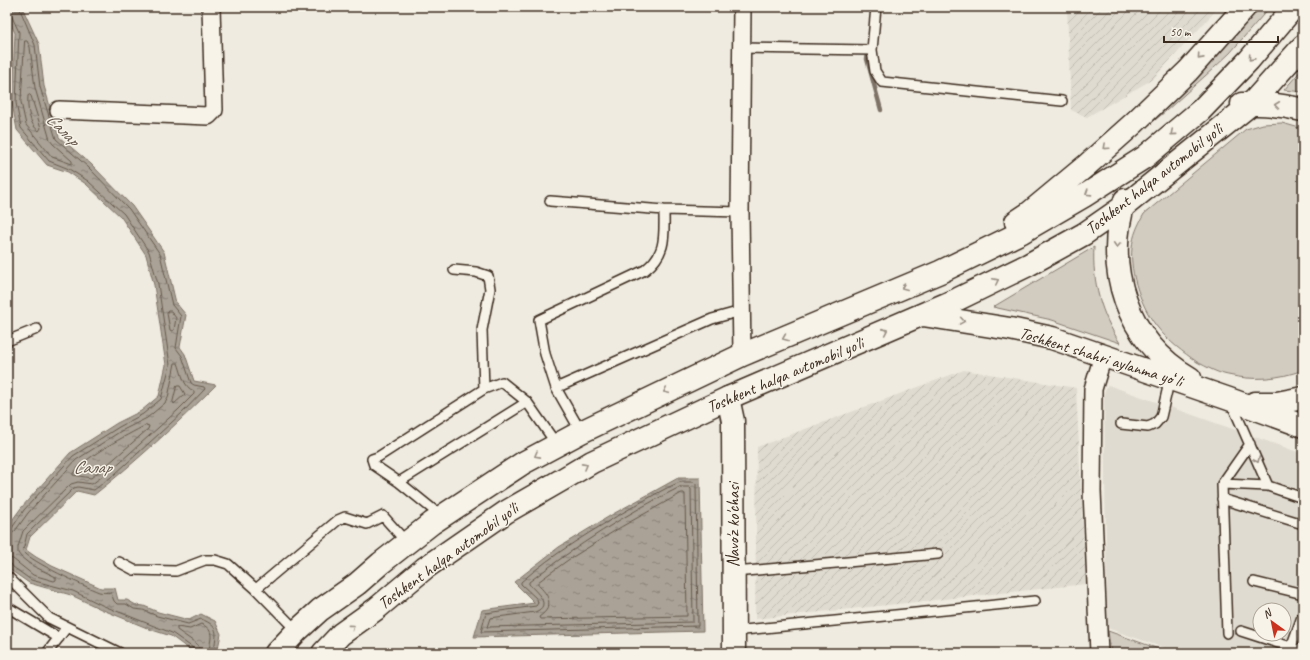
<svg xmlns="http://www.w3.org/2000/svg" width="1310" height="660" font-family="Caveat,sans-serif">
<style>
.built{fill:#e0dbd0;fill-rule:evenodd}
.industrial{fill:url(#industrial-furrows)}
.grass{fill:#d1cbc0;stroke:#867a6f}
.water{fill:url(#water-ripples);stroke:#7e7266}
.lines{fill:none;stroke-linecap:round;stroke-linejoin:round}
.shore{stroke:#675a4e;stroke-width:1}
.stream{stroke:#7e7266;stroke-width:4.5}
.service-casing{stroke:#3b2a1e;stroke-width:12}
.minor-casing{stroke:#3b2a1e;stroke-width:20}
.tertiary-casing{stroke:#3b2a1e;stroke-width:25}
.trunk-casing{stroke:#3b2a1e;stroke-width:25}
.service{stroke:#f7f3e8;stroke-width:9}
.minor{stroke:#f7f3e8;stroke-width:17}
.tertiary{stroke:#f7f3e8;stroke-width:22}
.trunk{stroke:#f7f3e8;stroke-width:22}
.oneway{stroke:#998e83}
.labels{text-anchor:middle;dominant-baseline:central;stroke-width:3;stroke-linejoin:round;paint-order:stroke}
.street-label{font-size:17px;fill:#3b2a1e;stroke:#f7f3e8}
.water-label{font-size:18px;font-style:italic;fill:#625448;stroke:#f7f3e8}
</style>
<defs>
<pattern id="industrial-furrows" width="10" height="10" patternUnits="userSpaceOnUse"><rect width="10" height="10" fill="#e0dbd0"/><path d="M-1 1l2-2M0 10L10 0M9 11l2-2" fill="none" stroke="#c1bcb2"/></pattern>
<pattern id="water-ripples" width="26" height="14" patternUnits="userSpaceOnUse"><rect width="26" height="14" fill="#aaa296"/><path d="M2 4q2-2 4 0t4 0M15 11q2-2 4 0t4 0" fill="none" stroke="#8c847a"/></pattern>
</defs>
<rect width="100%" height="100%" fill="#efebe0"/>
<filter id="ink" filterUnits="userSpaceOnUse"><feTurbulence type="fractalNoise" baseFrequency=".025" numOctaves="2"/><feDisplacementMap in="SourceGraphic" scale="8" xChannelSelector="R" yChannelSelector="G"/><feConvolveMatrix kernelMatrix="1 2 1 2 8 2 1 2 1" color-interpolation-filters="sRGB"/></filter>
<g filter="url(#ink)">
<path class="built" d="M1108,385L1303,454V653H1179L1107,628L1104,393ZM1260,610H1284V634H1260Z"/>
<path class="industrial" d="M1067,7H1219L1153,79L1087,117L1071,110Z
M964,370L1076,388L1086,584L755,619L757,447Z"/>
<path class="grass" d="M1259,7H1270L1230,53L1214,68L1166,111L1099,166L1194,79L1223,49Z
M1303,68V92L1284,90Z
M1282,123L1303,129V370C1279,379 1253,381 1228,375C1217,373 1207,367 1197,362C1183,352 1169,342 1158,328C1142,309 1129,273 1132,248C1133,235 1138,225 1144,214L1246,129L1263,124Z
M1094,247C1092,282 1101,314 1120,343L1052,320L993,307Z
M1108,631L1170,653H1111Z"/>
<path class="water" d="M7,7H22L39,44L44,86L59,137L91,164L132,206L164,252L176,303L186,315L180,347L185,354L194,381L216,385C177,424 137,461 94,495L77,491L30,537L26,550L36,557L52,566L101,588H115L118,600H127L136,605L144,606L158,612L189,620L201,614L215,621L221,634L217,653H191V651L171,636L152,630L103,610L71,595L29,583L9,569L7,561V527L21,508L70,453L117,423L141,411L159,396L166,365L154,285L146,255L121,217L86,184L68,172L47,165L17,130L12,103L15,33L7,16Z
M678,478H700L703,631L474,637L482,610L535,603L514,582L559,547L613,514Z"/>
<g class="lines">
<path class="shore" d="M19,7L35,45L40,87L56,139L88,167L129,209L160,254L172,305L181,316L176,348L182,356L191,383L194,385L204,387L205,389L182,413L115,474L94,490L78,487L74,488L27,534L23,551C31,562 84,586 99,592C102,593 107,592 111,593L114,601L117,604H126L134,609L143,610L157,616L188,624L201,619C222,627 215,635 214,653
M7,15L12,17L19,32L16,103L21,128L49,161L69,169L88,181L124,214L149,252L158,284L170,365L161,399L143,414L119,427L73,456L24,510L12,528L7,529
M25,41H27L30,47L35,88L50,140L53,144L72,161V164L52,157L26,125L21,102Z
M30,95L31,96L41,128L39,131C29,125 27,107 28,96Z
M168,311H171L176,318L174,330L172,331L170,330L167,313Z
M177,386H180L185,394L174,404L173,402Z
M146,425L149,426L148,429L107,465L91,478L73,475V473C89,454 124,437 146,425Z
M680,482H694L696,484L698,626L481,632L486,613L536,606L538,603L537,599L521,584V582C554,553 593,530 631,508C647,499 663,489 680,482Z
M680,487H689L691,489L693,622L487,627L490,618L535,612C553,605 536,592 529,584V582C576,546 627,513 680,487Z
M682,493H684L685,495L687,616L540,619L539,617C555,606 549,595 538,585V582L568,560L621,527Z
M7,534H11L15,531L28,513L76,460L121,431L147,418L165,403L168,398L175,363H178C182,373 183,387 194,391V394L178,410L111,470L92,484L78,482L71,484L23,531L18,547V553L21,557L31,565L56,577V580L54,581L33,575L13,559L7,558
M7,563L11,564L13,567L31,580L73,591L104,606L154,626L172,633L193,648L195,653
M200,653L199,648L197,644L177,630V627L190,629L201,624C217,631 209,640 209,653"/>
<path class="stream" d="M869,48L867,59L881,110"/>
<g class="service-casing">
<path id="service" d="M742,48L872,50L875,71L882,82L1062,101
M872,50L876,7
M550,201L664,210L740,212
M454,270L476,272L488,276L490,289L482,330L484,389
M7,341L37,329
M556,388L712,319L741,311
M1231,402L1268,486L1303,498
M1121,424L1148,427L1155,424L1161,417L1170,378
M581,432L556,388L545,354L539,320L645,270C667,253 664,236 664,210
M399,482L527,402
M1222,484L1250,444
M1222,499L1303,524
M441,516L399,482L374,465L372,459L378,457L484,389L502,382L527,402L557,445
M119,562L134,570L176,571L205,560H215L228,564L256,589L297,631
M734,572L938,554
M7,576L49,618L120,653
M1254,582L1303,594
M256,589L338,520L345,517L367,524L383,516L407,543
M7,607L59,638
M734,631L1035,601
M1241,631L1303,651
M1227,633L1222,484L1268,486
M47,653L67,627
M1289,653L1303,614"/>
</g>
<g class="minor-casing">
<path id="minor" d="M59,110L208,116L214,110L211,7
M742,355L740,212L742,7
M1099,653L1092,491L1093,389L1103,356"/>
</g>
<g class="tertiary-casing">
<path id="tertiary" d="M728,398L733,421L734,653"/>
</g>
<g class="trunk-casing">
<path id="trunk" d="M1242,104C1263,103 1283,105 1303,110
M1125,200C1103,267 1127,342 1190,378
M1016,222L1028,214L1087,165L1134,123L1188,71L1245,7
M923,315L1010,329L1052,338L1229,399L1303,426
M1255,403H1277L1303,398
M276,653L297,631L320,610L357,584L381,563L432,523L523,463L581,432L742,355L940,272L1022,232L1084,196L1145,157L1201,110L1249,60L1294,7
M323,653L341,634L376,609L425,568L451,550L506,512L565,478L592,462L728,398L958,299L1028,265L1084,234L1123,207L1251,104L1303,46"/>
</g>
<use href="#service" class="service"/>
<use href="#minor" class="minor"/>
<use href="#tertiary" class="tertiary"/>
<use href="#trunk" class="trunk"/>
</g>
<defs><path id="oneway-chevron" d="M-2-3.5L2.5 0L-2 3.5" fill="none" stroke-width="1.6" stroke-linecap="round" stroke-linejoin="round"/></defs>
<g class="oneway">
<use href="#oneway-chevron" transform="translate(1200 57) rotate(132)"/>
<use href="#oneway-chevron" transform="translate(1251 58) rotate(132)"/>
<use href="#oneway-chevron" transform="translate(1277 105) rotate(-173)"/>
<use href="#oneway-chevron" transform="translate(1173 133) rotate(140)"/>
<use href="#oneway-chevron" transform="translate(1106 147) rotate(138)"/>
<use href="#oneway-chevron" transform="translate(1088 193) rotate(148)"/>
<use href="#oneway-chevron" transform="translate(1117 245) rotate(93)"/>
<use href="#oneway-chevron" transform="translate(996 281) rotate(-26)"/>
<use href="#oneway-chevron" transform="translate(904 287) rotate(157)"/>
<use href="#oneway-chevron" transform="translate(962 321) rotate(9)"/>
<use href="#oneway-chevron" transform="translate(885 331) rotate(-24)"/>
<use href="#oneway-chevron" transform="translate(785 338) rotate(157)"/>
<use href="#oneway-chevron" transform="translate(666 391) rotate(155)"/>
<use href="#oneway-chevron" transform="translate(537 455) rotate(151)"/>
<use href="#oneway-chevron" transform="translate(1257 460) rotate(66)"/>
<use href="#oneway-chevron" transform="translate(585 466) rotate(-29)"/>
<use href="#oneway-chevron" transform="translate(352 627) rotate(-36)"/>
</g>
</g>
<g class="labels">
<g class="street-label">
<text transform="translate(1154 179) rotate(-38)">Toshkent halqa avtomobil yo'li</text>
<text transform="translate(1101 357) rotate(17)">Toshkent shahri aylanma yoʻli</text>
<text transform="translate(785 375) rotate(-23)">Toshkent halqa avtomobil yo'li</text>
<text transform="translate(733 525) rotate(-90)">Navo'z ko'chasi</text>
<text transform="translate(448 556) rotate(-36)">Toshkent halqa avtomobil yo'li</text>
</g>
<g class="water-label">
<text transform="translate(63 129) rotate(45)">Салар</text>
<text x="92" y="467">Салар</text>
</g>
</g>
<rect width="1310" height="660" fill="none" stroke="#f7f3e8" stroke-width="24"/>
<rect x="12" y="12" width="1286" height="636" fill="none" stroke="#3b2a1e" stroke-width="1.5" filter="url(#ink)"/>
<g transform="translate(1272 622) rotate(327)"><circle r="19" fill="#f7f3e8" stroke="#aca397"/>
<path d="M0-3L7 15L0 10L-7 15Z" fill="#c8321e"/>
<text y="-6" font-size="11" font-weight="bold" text-anchor="middle" fill="#3b2a1e">N</text>
</g>
<path d="M1164 36v6h114v-6" fill="none" stroke="#3b2a1e" stroke-width="2"/>
<text x="1170" y="36" font-size="12" fill="#3b2a1e" stroke="#f7f3e8" stroke-width="3" paint-order="stroke">50 m</text>
</svg>
